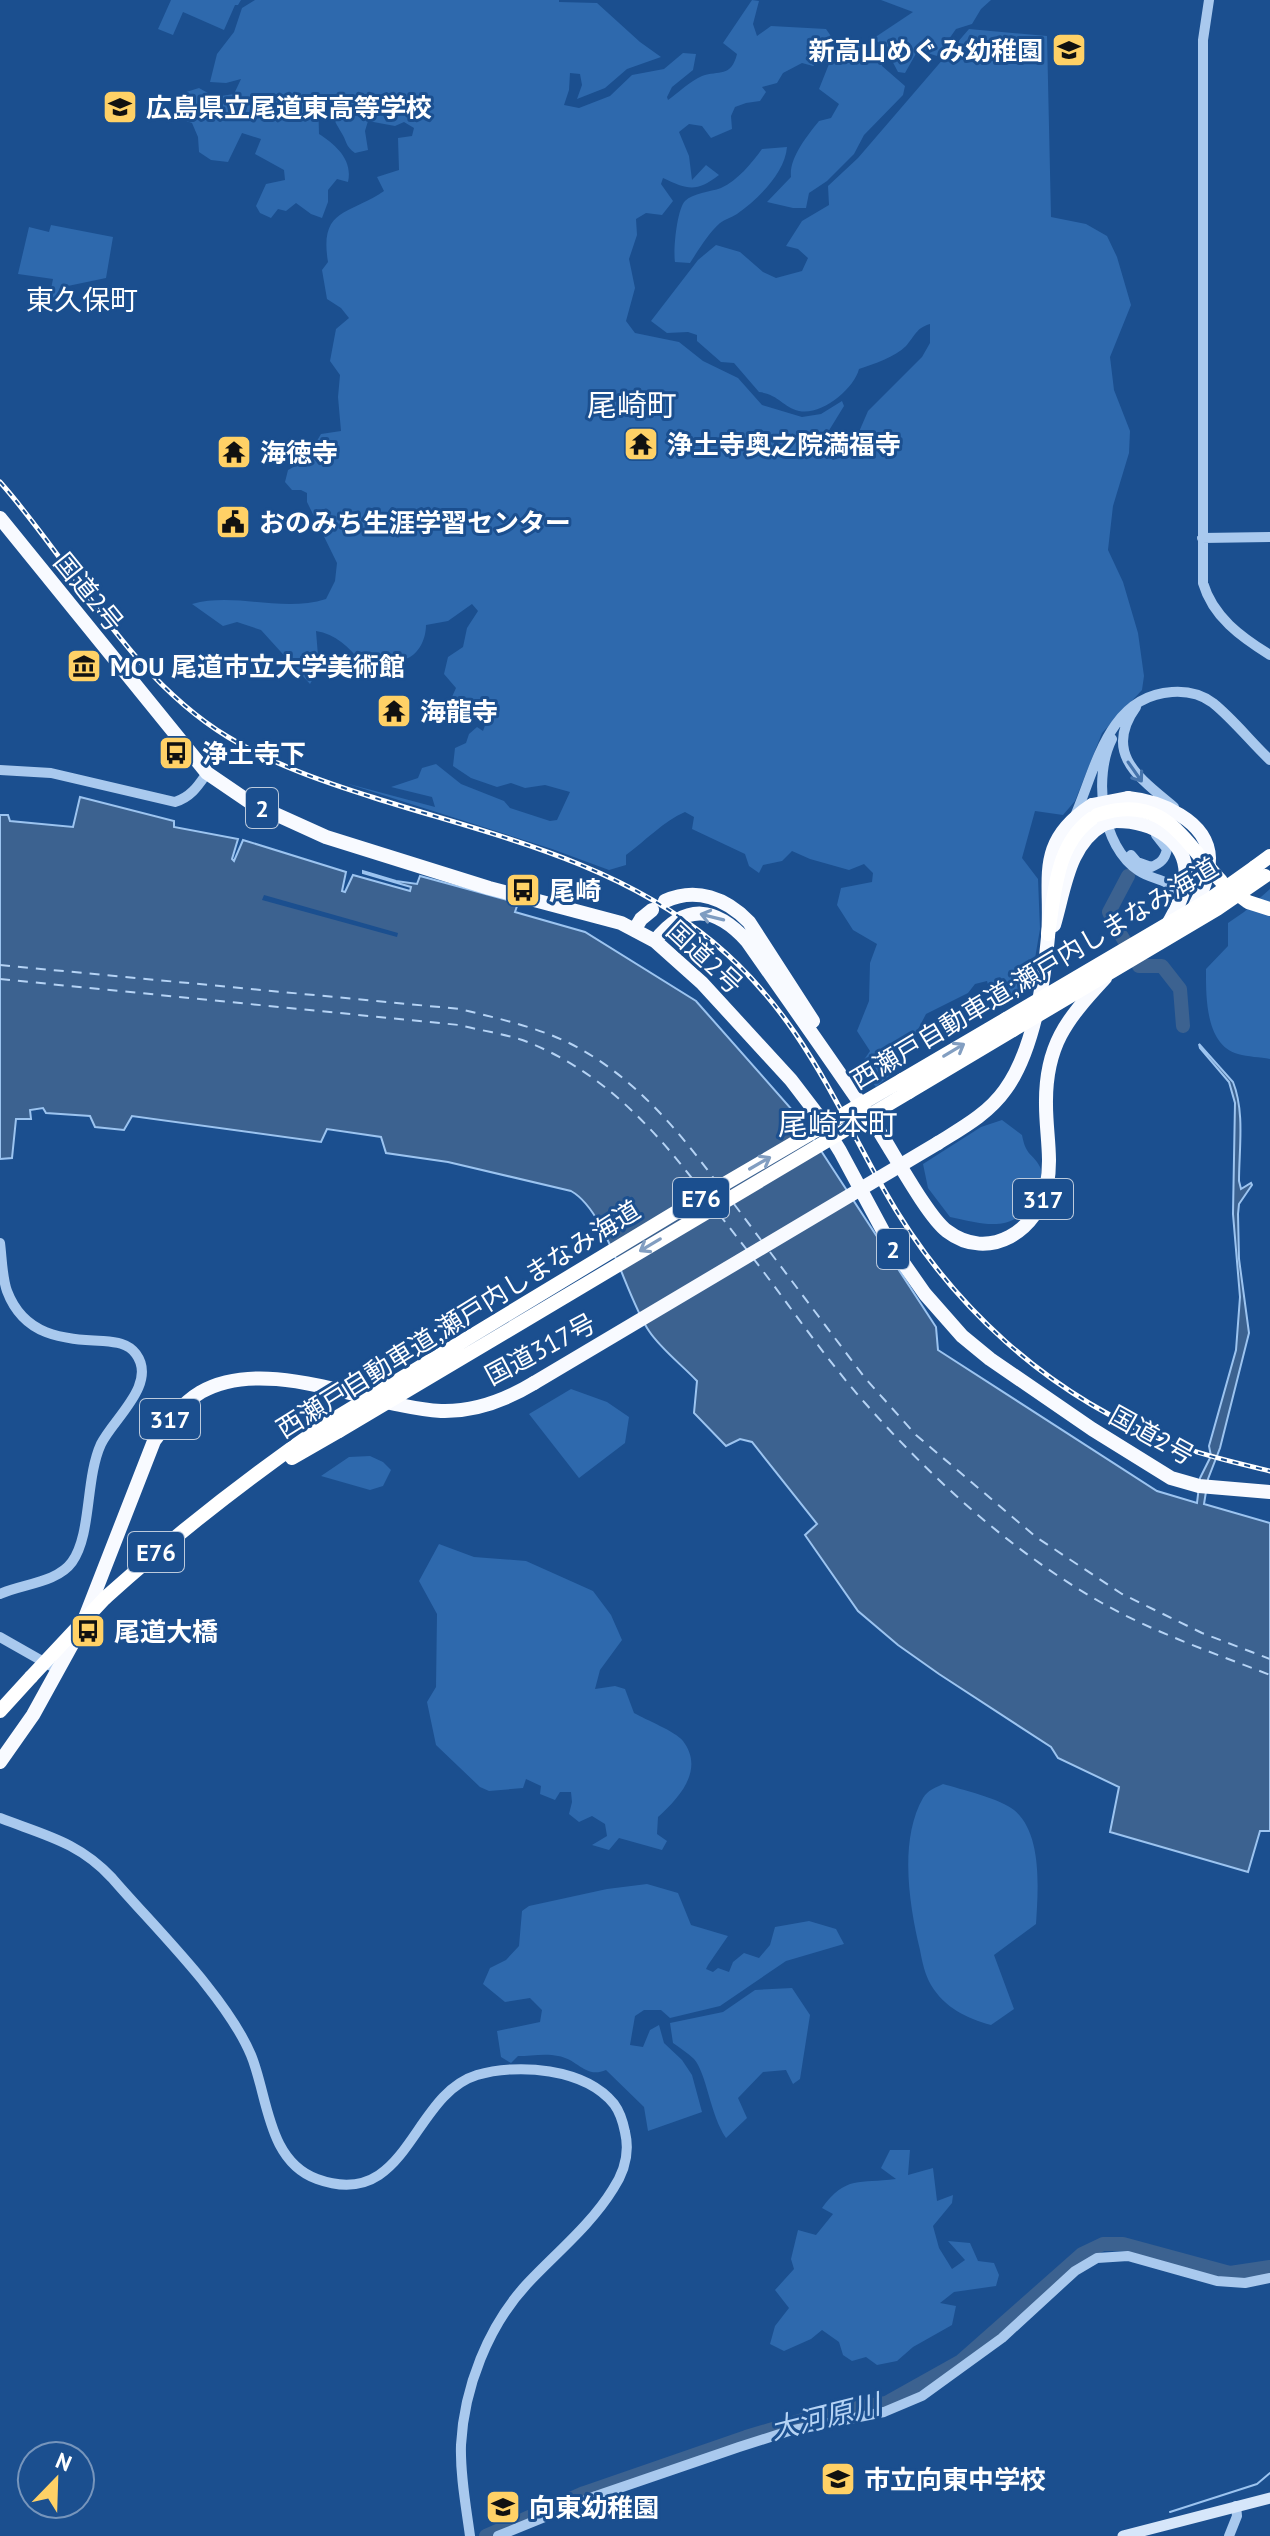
<svg xmlns="http://www.w3.org/2000/svg" width="1270" height="2536" font-family="'PT Sans','Noto Sans JP',sans-serif">
<style>
.green{fill:#2e69ad}
.water{fill:#3c6290;stroke:#9cc4f0;stroke-width:2}
.pier{fill:#1b4f8f}
.lines{fill:none;stroke-linecap:round;stroke-linejoin:round}
.stream{stroke:#9cc4f0;stroke-width:2}
.river{stroke:#3c6290;stroke-width:14}
.ferry{stroke:#b5d3f5;stroke-width:2;stroke-dasharray:10 8;stroke-linecap:butt}
.tertiary{stroke:#a9c9ee;stroke-width:10}
.secondary{stroke:#d6e6fa;stroke-width:11}
.trunk{stroke:#f8faff;stroke-width:14}
.motorway{stroke:#fff;stroke-width:14}
.rail-casing{stroke:#fff;stroke-width:5}
.rail{stroke:#1b4f8f;stroke-width:2;stroke-dasharray:6;stroke-linecap:butt}
.trunk-bridge{stroke:#f8faff;stroke-width:14}
.motorway-bridge{stroke:#fff;stroke-width:14}
.oneway{stroke:#4674ac}
.oneway2{stroke:#7e9cc1}
.oneway3{stroke:#829ec1}
.labels{text-anchor:middle;dominant-baseline:central;stroke-width:6;stroke-linejoin:round;paint-order:stroke}
.shield{fill:#1b4f8f;stroke:#bbcadd;stroke-width:2}
.shield-label{font-size:24px;font-weight:bold;fill:#fff}
.poi-label{font-size:26px;font-weight:bold;fill:#fff;stroke:#1b4f8f;text-anchor:start}
.street-label{font-size:26px;fill:#fff;stroke:#1b4f8f}
.neighbourhood-label{font-size:28px;fill:#fff;stroke:#1b4f8f}
.water-label{font-size:28px;font-style:italic;fill:#b5d3f5;stroke:#1b4f8f}
.quarter-label{font-size:30px;fill:#fff;stroke:#1b4f8f}
</style>
<rect width="100%" height="100%" fill="#1b4f8f"/>
<path class="green" d="M171,0H241L238,5H235L224,30L183,12L173,35L158,29Z
M255,0H559V2L597,3L640,42L661,57L627,69L605,88L577,99L582,85L580,74L570,73L569,90L564,105L579,108L610,96L632,75L664,69L683,53L696,54L693,70L672,87L667,97L668,100C678,93 690,81 702,76C719,70 731,78 737,54L723,43L752,0L759,1L753,24L757,36L771,26L826,29L833,39L828,54L813,66L802,63L783,73L777,83L762,87L766,92L760,101L746,103L735,107L731,116L732,129L711,138L702,126L689,124L679,132L689,156L692,180L706,165L719,175C697,192 688,190 663,178L661,184L673,201L662,215L646,213L636,219L637,235L629,259L635,288L626,321L635,333L679,342L703,361L738,378L762,405L802,417L821,414L842,401L844,406L825,437H820L823,452L833,460L849,455L868,411L922,357L930,343V324C916,328 915,336 906,346C895,357 874,364 859,369C854,389 821,416 799,411C783,407 778,394 759,392L734,363L721,362L697,341V335L688,332L667,333L651,321L698,260L716,245L740,252L763,272L776,278L802,271L808,258L798,249L786,246L802,221L829,205L828,186L858,158L969,29L1047,36L1051,217L1086,224L1107,236L1117,257L1131,305L1110,357L1114,390L1130,431L1129,453L1113,506L1108,550L1123,582L1138,633L1144,676L1142,690L1102,733L1075,801L1063,815L1035,811L1022,858L1038,879L1040,929L1030,988L993,1002L987,981L975,984L968,993L926,1014L898,1068L876,1087L859,1067L870,1051L857,1031L869,1001L870,963L877,944L853,930L837,905L841,888L872,882L873,873L864,864L849,870L810,859L792,851L782,861L763,865L759,873L749,866L745,854L692,829L694,817L685,812C664,821 645,841 626,855V865L609,870L552,849L345,783L435,807L432,797L391,787L418,778L422,768L436,764L461,784L504,801L510,808L550,821L557,820L570,792L545,785L525,788L511,783L497,787L471,778L453,766L455,748L466,743L469,734L477,727L483,731L487,720L476,711L466,717L457,716L451,699L456,688L444,674L448,657L463,647L467,628L478,611L472,604L448,621L426,625C426,641 417,658 401,660L399,654L392,656V662L375,669L368,662L361,663C350,647 335,634 316,631L319,668L310,684L261,630L237,622L223,626L192,604C236,592 282,613 326,599L335,581L337,563L307,502V493L301,490H292L285,482L288,470L305,461L321,434L341,431L338,397L340,375L330,361L336,329L349,318L341,308L327,299L322,270L328,262C319,208 349,215 384,191L377,177L399,170L398,138L412,136L414,128L404,122L395,126L368,121L365,131L368,150L355,153C345,146 347,141 341,132C333,118 333,118 330,101L318,97L319,134C336,145 353,160 348,182L337,179L328,190V202L322,218L311,214L296,203L286,211L278,209L271,218L260,213L256,206L266,184L285,180L284,170L255,154L261,139L242,133L228,162L211,160L199,152L198,137L192,123L175,117L183,93L199,88L215,97L234,94L241,79L226,83L210,82L217,54L234,32L242,8Z
M881,0H991L981,9L972,24L956,29L937,56L918,50L905,73L898,72L888,53L874,38L913,12Z
M859,44L878,49L882,66L905,86L903,95L864,135L854,154L827,181L809,193L806,208H793L767,202L791,177C789,158 807,136 819,121L831,118L839,104L819,89L829,64L841,61Z
M787,147C785,173 758,199 737,214C731,218 725,219 720,223C708,234 699,249 690,263L675,262C673,250 677,209 685,201C693,193 710,192 721,188C738,180 751,164 762,149Z
M51,225L113,237L106,278L63,287L61,301L49,299L53,279L18,274L29,227L49,232Z
M1270,889V1059C1260,1057 1248,1057 1238,1054C1205,1045 1206,996 1206,969L1228,946V923L1244,912Z
M1002,1120L1022,1135C1026,1157 1033,1153 1040,1167C1044,1176 1039,1184 1036,1192C1017,1235 988,1225 950,1217L928,1188L923,1164L981,1127Z
M571,1389L607,1402L629,1417L625,1443L579,1478L529,1414Z
M370,1456L383,1462L391,1470L383,1486L370,1490L321,1476L349,1457Z
M439,1544L474,1557L526,1561L593,1591L611,1615L622,1640L600,1670L595,1689L615,1686L625,1689L634,1713C646,1720 675,1731 683,1741C705,1770 679,1798 658,1817L657,1834L667,1841L662,1850L619,1838L609,1850L592,1845L607,1836L605,1824L592,1816L579,1822L569,1814L572,1802L571,1792H560L555,1800L540,1794L541,1786L526,1779L523,1788L489,1791L480,1787L436,1745L427,1702L436,1687L437,1614L419,1581Z
M943,1784C960,1789 1001,1799 1014,1810C1043,1834 1038,1891 1036,1924L994,1955L1014,2009L991,2025C966,2018 945,2008 931,1985C925,1975 922,1961 920,1950C909,1905 899,1840 923,1798C928,1790 935,1788 943,1784Z
M647,1884L678,1893L691,1925L728,1936L708,1965L706,1969L713,1972L718,1968L729,1972L733,1962L744,1953L759,1958L770,1945L775,1927L809,1921L836,1929L844,1944L786,1961L720,2006L670,2018L661,2010H644L635,2016L630,2045L643,2047L650,2030L659,2025L664,2043L682,2060L692,2075L702,2112L648,2131L644,2107L606,2070C585,2079 578,2059 558,2056C546,2053 530,2056 518,2056L511,2063L501,2057L497,2031L540,2022L542,2010L530,1998L505,2002L483,1984L490,1968L506,1960L519,1946L522,1911L529,1906L607,1889Z
M792,1988L810,2015L800,2079L793,2084L786,2070L763,2072L738,2098L747,2118L726,2138C710,2115 707,2074 694,2059C688,2053 680,2048 673,2043L670,2023L723,2012L755,1990Z
M890,2150H910L908,2175L933,2168L937,2201L953,2195L952,2203L933,2226L939,2248L952,2269L965,2260L948,2241L970,2243L978,2261L994,2263L999,2275L996,2286L954,2292L940,2303L956,2306L952,2325L913,2347L897,2361L877,2365L866,2357L852,2361L843,2355L839,2342L822,2330L811,2339L784,2351L770,2344L775,2326L789,2308L775,2290L794,2269L791,2259L798,2230L816,2235L833,2214L822,2208C846,2175 859,2184 896,2179L881,2168Z"/>
<path class="water" d="M80,797L174,821V827L238,839L232,859L234,861L243,840L346,872L342,891L345,892L353,875L410,891L411,887L363,873V871L396,881L417,884L420,876L518,903L515,912L585,932L696,1001L801,1120L936,1327L938,1350L1157,1491L1197,1503L1200,1478L1211,1456L1209,1446L1236,1350L1240,1297L1233,1214L1235,1103L1229,1082L1200,1048L1199,1044L1233,1082C1245,1112 1239,1149 1239,1181L1241,1189L1251,1183L1252,1185L1239,1204L1238,1214L1239,1259L1249,1333L1220,1448L1208,1479L1204,1504L1270,1523V1831H1260L1248,1872L1110,1832L1119,1787L1058,1758L1051,1747L939,1674L898,1645L858,1611L805,1535L817,1524L752,1442L740,1439L726,1446L694,1413L697,1381C682,1365 661,1349 649,1331C625,1295 607,1211 571,1191L448,1162L386,1153L381,1137L327,1129L321,1142L132,1116L124,1130L95,1127L90,1116L46,1113L43,1108L30,1110L31,1119H16L12,1158L0,1159V815H8L10,821L73,827Z"/>
<path class="pier" d="M264,895L398,933L397,937L262,900Z"/>
<g class="lines">
<path class="stream" d="M1170,2512L1257,2484L1270,2473"/>
<path class="river" d="M1128,876L1109,912C1117,931 1129,947 1139,966H1162L1180,989L1183,1026
M486,2536L584,2493L746,2437L826,2413L886,2403L961,2361L1082,2254L1103,2244H1123L1230,2273L1270,2267"/>
<path class="ferry" d="M0,965L460,1009C496,1018 533,1026 567,1042C629,1072 675,1126 715,1180
M0,979L459,1025C482,1031 508,1034 530,1043C603,1073 654,1128 701,1190
M734,1204L761,1240
M719,1214L747,1250
M770,1252L865,1378L916,1435L1036,1537L1122,1594L1202,1633L1270,1659
M753,1258C790,1306 825,1358 865,1403C933,1480 1012,1552 1102,1603C1155,1633 1214,1653 1270,1675"/>
<path class="tertiary" d="M1209,0L1203,40V583C1213,617 1241,637 1270,655
M1202,538L1270,537
M1136,707C1102,754 1141,779 1174,807
M1112,739C1093,776 1101,847 1139,871C1152,880 1166,878 1177,891V902
M0,770L51,773L175,802C191,797 198,786 207,773
M1075,816C1096,768 1108,696 1172,692C1186,691 1201,694 1213,703C1233,719 1251,742 1270,760
M1131,855L1137,862L1151,867C1161,863 1165,859 1167,849L1156,835
M0,1243C2,1258 2,1277 7,1291C24,1336 62,1339 103,1341C115,1342 128,1343 136,1354C158,1384 113,1419 101,1444C85,1479 92,1534 72,1562C57,1583 21,1584 0,1594
M0,1637L51,1666
M0,1818C44,1835 79,1842 112,1878C155,1928 226,1996 251,2055C268,2096 267,2161 317,2179C408,2212 411,2095 477,2075C517,2063 585,2068 614,2104C620,2112 623,2122 625,2132C630,2153 625,2171 613,2189C591,2225 555,2254 527,2284C488,2326 464,2388 461,2445C460,2475 466,2506 470,2536
M498,2536L596,2496L739,2447L789,2431L884,2412L922,2396L1002,2338L1075,2271L1097,2258L1128,2256L1217,2281L1245,2283L1270,2278
M1229,2536L1237,2516L1236,2506"/>
<path class="secondary" d="M1123,2536L1270,2498"/>
<path class="trunk" d="M0,518L207,773L251,803L326,837L489,888L621,923L655,941L702,983L791,1080L817,1114L840,1151L890,1244L925,1294L962,1336L990,1359L1092,1429L1171,1478L1199,1486L1270,1492
M1128,798C1159,801 1208,820 1209,858C1209,878 1201,896 1191,913
M1116,821C1152,821 1191,841 1185,882C1183,899 1174,913 1166,928
M665,901C696,887 726,898 749,922L813,1021
M1054,925C1065,888 1068,845 1104,824
M635,929L641,919L652,910
M655,941C686,902 716,907 747,941C791,1004 836,1067 879,1131C894,1154 928,1217 947,1231C989,1263 1039,1230 1047,1184C1052,1158 1046,1132 1046,1105C1045,1046 1066,1020 1105,978
M938,1143C962,1128 988,1114 1005,1090C1033,1052 1044,983 1048,937C1053,879 1033,844 1092,805
M0,1762L33,1715L81,1628L154,1441C167,1423 181,1404 201,1392C268,1354 369,1407 441,1411C475,1412 506,1400 534,1383"/>
<path class="motorway" d="M1255,867L1270,856
M1228,887L1248,902L1270,909
M1048,934C1055,891 1056,840 1097,815
M902,1080L1006,1019
M909,1092L1013,1030
M292,1458L339,1431
M105,1598C176,1534 250,1476 329,1422
M0,1711L31,1677"/>
<g class="rail-casing">
<path id="rail" d="M0,482C75,567 129,677 228,737C274,765 324,782 375,798C492,835 616,861 713,942C798,1013 831,1095 883,1188C948,1304 1048,1396 1173,1444C1205,1456 1237,1463 1270,1471"/>
</g>
<use href="#rail" class="rail"/>
<path class="trunk-bridge" d="M1092,805L1128,798
M1104,824L1116,821
M534,1383L938,1143"/>
<path class="motorway-bridge" d="M1097,815C1163,792 1183,840 1221,881
M1006,1019L1210,899L1255,867
M1013,1030L1217,909L1265,876
M329,1422L673,1214L902,1080
M339,1431L909,1092
M31,1677L105,1598"/>
</g>
<defs><path id="oneway-shaft" d="M-6 0H5M1.5-3L5.5 0L1.5 3" fill="none" stroke-width="1.6" stroke-linecap="round" stroke-linejoin="round" transform="scale(2)"/></defs>
<use class="oneway" href="#oneway-shaft" transform="translate(1135 772) rotate(55)"/>
<use class="oneway2" href="#oneway-shaft" transform="translate(712 917) rotate(-166)"/>
<g class="oneway3">
<use href="#oneway-shaft" transform="translate(954 1050) rotate(-31)"/>
<use href="#oneway-shaft" transform="translate(760 1163) rotate(-30)"/>
<use href="#oneway-shaft" transform="translate(650 1245) rotate(149)"/>
</g>
<defs>
<g id="school-square" transform="scale(1.8)"><rect x="-9" y="-9" width="18" height="18" rx="4" fill="#ffd166" stroke="#1b4f8f"/><path d="M0-5L7-2L0 1L-7-2ZM-4 1L0 2.5L4 1V4Q0 6-4 4Z" fill="#111"/></g>
<g id="temple-square" transform="scale(1.8)"><rect x="-9" y="-9" width="18" height="18" rx="4" fill="#ffd166" stroke="#1b4f8f"/><path d="M0-6L5-2H3V0L6.5 2.5H4V6H1.5V3h-3V6H-4V2.5H-6.5L-3 0V-2H-5Z" fill="#111"/></g>
<g id="civic-square" transform="scale(1.8)"><rect x="-9" y="-9" width="18" height="18" rx="4" fill="#ffd166" stroke="#1b4f8f"/><path d="M-.6-6.5H3V-4.5H.6V-3L4-1V1h2V6H-6V1h2V-1L-.6-3ZM-1.2 2.5V6h2.4V2.5Z" fill="#111"/></g>
<g id="museum-square" transform="scale(1.8)"><rect x="-9" y="-9" width="18" height="18" rx="4" fill="#ffd166" stroke="#1b4f8f"/><path d="M0-6L6-3V-2H-6V-3ZM-5-1h2V3h-2ZM-1-1h2V3h-2ZM3-1h2V3H3ZM-6 4H6V6H-6Z" fill="#111"/></g>
<g id="bus-square" transform="scale(1.8)"><rect x="-9" y="-9" width="18" height="18" rx="4" fill="#ffd166" stroke="#1b4f8f"/><path d="M-5-6H5V4H4V6H2V4H-2V6H-4V4H-5ZM-3.5-4V0h7V-4ZM-3.5 1.2v1.5H-2V1.2ZM2 1.2v1.5H3.5V1.2Z" fill="#111"/></g>
</defs>
<g fill-rule="evenodd">
<use href="#school-square" x="1069" y="50"/>
<use href="#school-square" x="120" y="107"/>
<use href="#temple-square" x="641" y="444"/>
<use href="#temple-square" x="234" y="452"/>
<use href="#civic-square" x="233" y="522"/>
<use href="#museum-square" x="84" y="666"/>
<use href="#temple-square" x="394" y="711"/>
<use href="#bus-square" x="176" y="753"/>
<use href="#bus-square" x="523" y="890"/>
<use href="#bus-square" x="88" y="1631"/>
<use href="#school-square" x="838" y="2479"/>
<use href="#school-square" x="503" y="2507"/>
</g>
<g class="labels">
<g class="shield">
<rect x="246" y="788" width="32" height="40" rx="6"/>
<rect x="673" y="1178" width="56" height="40" rx="6"/>
<rect x="1013" y="1179" width="60" height="40" rx="6"/>
<rect x="877" y="1229" width="32" height="40" rx="6"/>
<rect x="140" y="1399" width="60" height="40" rx="6"/>
<rect x="128" y="1532" width="56" height="40" rx="6"/>
</g>
<g class="shield-label">
<text x="262" y="808">2</text>
<text x="701" y="1198">E76</text>
<text x="1043" y="1199">317</text>
<text x="893" y="1249">2</text>
<text x="170" y="1419">317</text>
<text x="156" y="1552">E76</text>
</g>
<g class="poi-label">
<text x="1043" y="50" text-anchor="end">新高山めぐみ幼稚園</text>
<text x="146" y="107">広島県立尾道東高等学校</text>
<text x="667" y="444">浄土寺奥之院満福寺</text>
<text x="260" y="452">海徳寺</text>
<text x="259" y="522">おのみち生涯学習センター</text>
<text x="110" y="666">MOU 尾道市立大学美術館</text>
<text x="420" y="711">海龍寺</text>
<text x="202" y="753">浄土寺下</text>
<text x="549" y="890">尾崎</text>
<text x="114" y="1631">尾道大橋</text>
<text x="864" y="2479">市立向東中学校</text>
<text x="529" y="2507">向東幼稚園</text>
</g>
<g class="street-label">
<text transform="translate(89 592) rotate(51)">国道2号</text>
<text transform="translate(705 957) rotate(43)">国道2号</text>
<text transform="translate(1034 973) rotate(-31)">西瀬戸自動車道;瀬戸内しまなみ海道</text>
<text transform="translate(458 1319) rotate(-32)">西瀬戸自動車道;瀬戸内しまなみ海道</text>
<text transform="translate(540 1349) rotate(-28)">国道317号</text>
<text transform="translate(1152 1435) rotate(29)">国道2号</text>
</g>
<g class="neighbourhood-label">
<text x="82" y="299">東久保町</text>
</g>
<g class="water-label">
<text transform="translate(825 2416) rotate(-14)">大河原川</text>
</g>
<g class="quarter-label">
<text x="632" y="404">尾崎町</text>
<text x="838" y="1123">尾崎本町</text>
</g>
</g>
<g transform="translate(56 2480) rotate(23)"><circle r="38" fill="#1b4f8f" stroke="#7695bc" stroke-width="2"/>
<path d="M0-6L14 30L0 20L-14 30Z" fill="#ffd166"/>
<text y="-12" font-size="22" font-weight="bold" text-anchor="middle" fill="#ffffff">N</text>
</g>
</svg>
